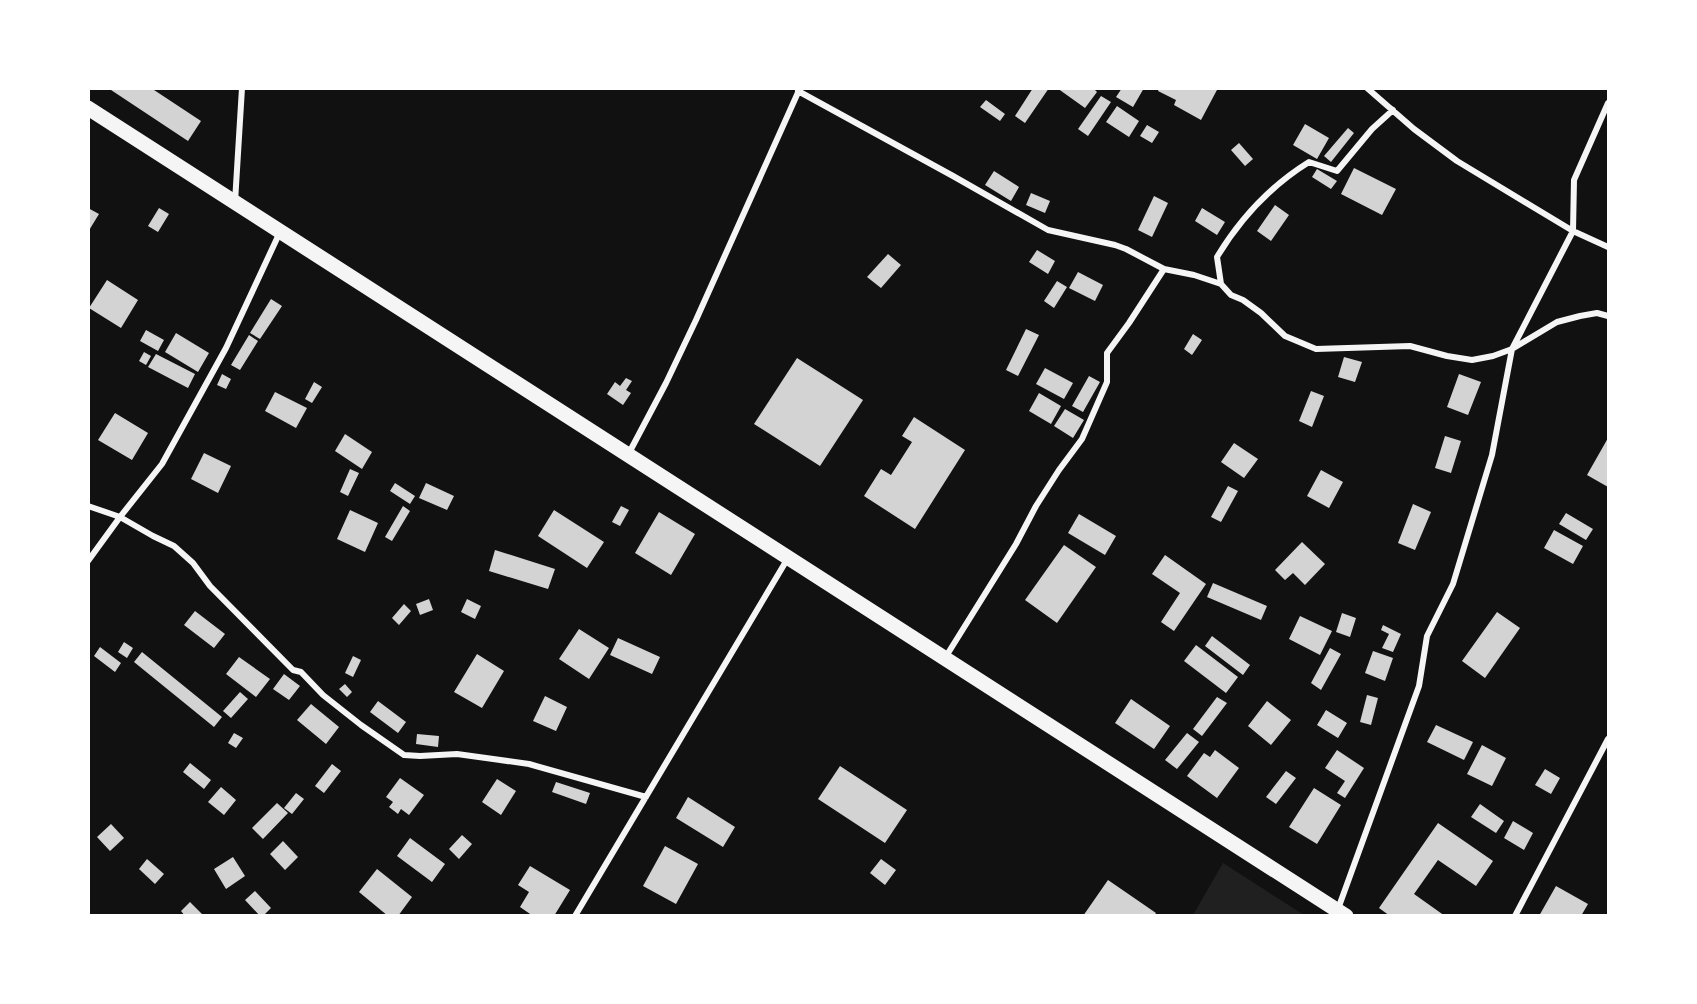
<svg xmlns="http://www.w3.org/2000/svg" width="1697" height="1004" font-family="Roboto,sans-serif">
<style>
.green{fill:#202020}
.building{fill:#d3d3d3}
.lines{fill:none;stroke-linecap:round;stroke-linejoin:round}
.minor{stroke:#f5f5f5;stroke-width:6}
.primary{stroke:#f5f5f5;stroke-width:15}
</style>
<rect width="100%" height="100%" fill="#111"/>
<path class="green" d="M1223,863L1304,915H1193Z"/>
<path class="building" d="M108,88H151L201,121L188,141Z
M1033,88H1049L1025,123L1015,116Z
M1057,88H1093L1097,92L1085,108Z
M1122,88H1144L1133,107L1116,97Z
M1159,88H1218L1201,120L1174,105L1176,100L1158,91Z
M1101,96L1111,102L1088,136L1078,129Z
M986,100L1005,114L1000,121L980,107Z
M1117,106L1139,121L1129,137L1106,122Z
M1305,124L1329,138L1317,159L1293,145Z
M1147,125L1159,132L1152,143L1140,136Z
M1348,128L1354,133L1331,162L1324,156Z
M1239,143L1253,159L1245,166L1231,150Z
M1354,168L1396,189L1382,215L1341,194Z
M1317,169L1337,181L1331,189L1312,177Z
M994,171L1019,187L1011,201L985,185Z
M1031,193L1050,201L1045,213L1026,205Z
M1154,196L1168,203L1152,237L1138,230Z
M1275,205L1289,215L1271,241L1257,231Z
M88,208L99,214L88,232Z
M159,208L169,214L158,232L148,226Z
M1202,208L1225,222L1217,235L1195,221Z
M1037,250L1055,261L1048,274L1029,262Z
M888,254L901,265L881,288L867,277Z
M1078,272L1103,285L1095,301L1069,288Z
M107,280L138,300L121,328L89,308Z
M1057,281L1067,287L1054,308L1044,301Z
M271,299L282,306L260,339L250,333Z
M1026,329L1039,335L1018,376L1006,370Z
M146,330L164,340L158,351L140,341Z
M176,333L209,353L198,372L165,352Z
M1193,334L1202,340L1192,355L1184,349Z
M249,335L258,341L240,370L231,365Z
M144,352L151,356L146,365L139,361Z
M156,354L195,374L188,388L148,367Z
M1344,357L1362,362L1355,382L1338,377Z
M797,358L863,400L820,466L754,424Z
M1045,368L1073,383L1064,399L1036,384Z
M222,374L231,379L226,389L217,385Z
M1459,374L1481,382L1468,415L1447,407Z
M1089,376L1100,382L1083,412L1072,406Z
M626,378L632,381L626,390L631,393L623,405L607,394L615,382L620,386Z
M314,382L322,387L312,403L305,399Z
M1311,391L1324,396L1312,427L1299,421Z
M275,392L307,408L296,428L265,411Z
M1039,393L1061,406L1051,424L1029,411Z
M1065,409L1084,420L1073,438L1054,426Z
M115,413L148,433L132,460L98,440Z
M914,417L965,450L915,529L864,496L881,469L891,475L912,442L902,436Z
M345,434L372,452L362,469L335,451Z
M1445,436L1461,441L1451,473L1435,468Z
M1608,438V487L1587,475Z
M1234,443L1258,459L1244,478L1221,462Z
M204,453L231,466L218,493L191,479Z
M350,469L359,473L348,496L340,492Z
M1321,470L1343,482L1329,508L1307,496Z
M395,483L415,496L410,504L390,491Z
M426,483L454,496L447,510L419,498Z
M1228,486L1238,491L1221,522L1211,517Z
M1413,504L1431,512L1415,550L1398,543Z
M403,506L410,511L392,541L385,537Z
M621,506L629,510L620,526L612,522Z
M350,510L378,523L365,552L337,539Z
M554,510L604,542L587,568L538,536Z
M659,512L695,534L671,575L635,553Z
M1566,513L1593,529L1586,540L1559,524Z
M1079,514L1116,536L1105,555L1068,533Z
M1554,530L1583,546L1573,564L1544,548Z
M1302,542L1325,564L1305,585L1293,573L1285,580L1275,570Z
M1064,545L1096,567L1057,623L1025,600Z
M495,550L555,569L548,589L489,571Z
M1165,555L1206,584L1174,631L1161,622L1180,593L1152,574Z
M1213,583L1267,606L1261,620L1207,597Z
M429,599L433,610L420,615L416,604Z
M467,599L481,606L475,619L461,612Z
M404,604L411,611L399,625L392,618Z
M195,611L225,634L214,648L184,625Z
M1497,612L1520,628L1485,678L1462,661Z
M1342,613L1356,618L1350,637L1336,632Z
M1300,616L1332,631L1320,655L1289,639Z
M1383,625L1401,634L1393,652L1382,648L1389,634L1381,630Z
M579,629L609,648L589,679L559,659Z
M1212,636L1250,665L1243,675L1205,646Z
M618,638L660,657L652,674L610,655Z
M124,642L133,648L127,658L118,652Z
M1196,645L1238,677L1226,693L1184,661Z
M100,647L121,663L115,672L94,656Z
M1330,648L1341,654L1321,690L1311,683Z
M1373,651L1393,658L1385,681L1365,673Z
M142,652L222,717L214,727L134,662Z
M477,654L504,671L482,708L454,692Z
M353,656L361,660L353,677L345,673Z
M239,657L270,679L256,697L226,674Z
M284,674L300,686L289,700L273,689Z
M345,684L352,692L347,697L339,689Z
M240,692L248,699L231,718L223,711Z
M1367,695L1378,698L1371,725L1360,722Z
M545,696L567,707L556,731L533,721Z
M1217,697L1227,703L1202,736L1193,729Z
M1131,699L1170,726L1154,749L1115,723Z
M378,701L406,722L398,733L370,712Z
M1267,701L1291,720L1271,745L1248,726Z
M311,704L339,727L326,744L297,720Z
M1326,710L1347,723L1338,738L1317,725Z
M1436,725L1473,742L1464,760L1427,742Z
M234,733L243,738L236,748L228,743Z
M1187,733L1199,742L1177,769L1165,760Z
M417,734L439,736L438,747L416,744Z
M1482,745L1506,758L1492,786L1467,774Z
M1215,750L1239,768L1217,798L1187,776L1204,753L1210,757Z
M1337,750L1364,768L1345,798L1337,793L1345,781L1325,768Z
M190,763L211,780L204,789L183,772Z
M332,764L341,771L324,793L315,786Z
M840,766L907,810L885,843L818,799Z
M1545,769L1560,778L1551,794L1535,785Z
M1286,771L1296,778L1276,804L1266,797Z
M400,778L424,795L409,815L401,809L398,814L389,807L393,802L386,797Z
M497,779L516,791L501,815L482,802Z
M556,782L590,793L586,804L552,792Z
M221,787L236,800L224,815L208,802Z
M1314,788L1341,805L1317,844L1289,827Z
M296,793L304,799L292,814L284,808Z
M688,797L735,827L723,847L676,818Z
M277,803L288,813L263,839L252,828Z
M1480,804L1504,821L1496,833L1471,817Z
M1513,821L1533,833L1524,850L1504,838Z
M1438,823L1493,861L1476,886L1438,860L1414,894L1445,916H1390L1379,908Z
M111,824L124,838L110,851L97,837Z
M462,835L472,844L459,859L449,849Z
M410,838L445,864L432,882L397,856Z
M283,841L298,857L285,870L270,854Z
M665,846L698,864L676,904L643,886Z
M233,857L245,876L226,889L214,869Z
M147,859L164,874L155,884L139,869Z
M881,859L896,870L885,885L870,873Z
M530,866L570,890L554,916H533L520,907L529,892L518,885Z
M377,869L412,897L398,916H388L359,892Z
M1108,880L1156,913L1154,916H1083Z
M1556,886L1588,904L1581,916H1539Z
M255,891L271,908L263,916H260L245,900Z
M190,902L204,916H185L181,911Z"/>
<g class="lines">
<path class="minor" d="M1367,88L1414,129L1457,161L1573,231L1608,247
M798,91L953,176L1048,230L1115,245L1126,249L1164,269L1194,275L1221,284L1231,295L1243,300L1261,313L1285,336L1316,349L1410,346L1447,356L1472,360L1493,356L1512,349L1557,322L1580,316L1597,313L1608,316
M235,202L242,88
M1221,284L1217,257C1240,219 1272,185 1309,162L1337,171L1372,129L1393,110
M629,453L666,383L696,320L800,88
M88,506L120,517L153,536L174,546L193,563L210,586L293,670L301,672L323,695L361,725L404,755L420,756L457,754L529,764L646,797
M88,561L120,517L162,464L226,348L280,232
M945,658L1016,544L1036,506L1059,470L1082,439L1107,382V353L1129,323L1164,269
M1338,909L1419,686L1427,636L1453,584L1492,455L1512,349L1573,231L1574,180L1608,103
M575,916L788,558
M1515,916L1608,739"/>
<path class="primary" d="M88,108L1346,916"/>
</g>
<rect width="1697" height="1004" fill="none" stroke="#ffffff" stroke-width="180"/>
</svg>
